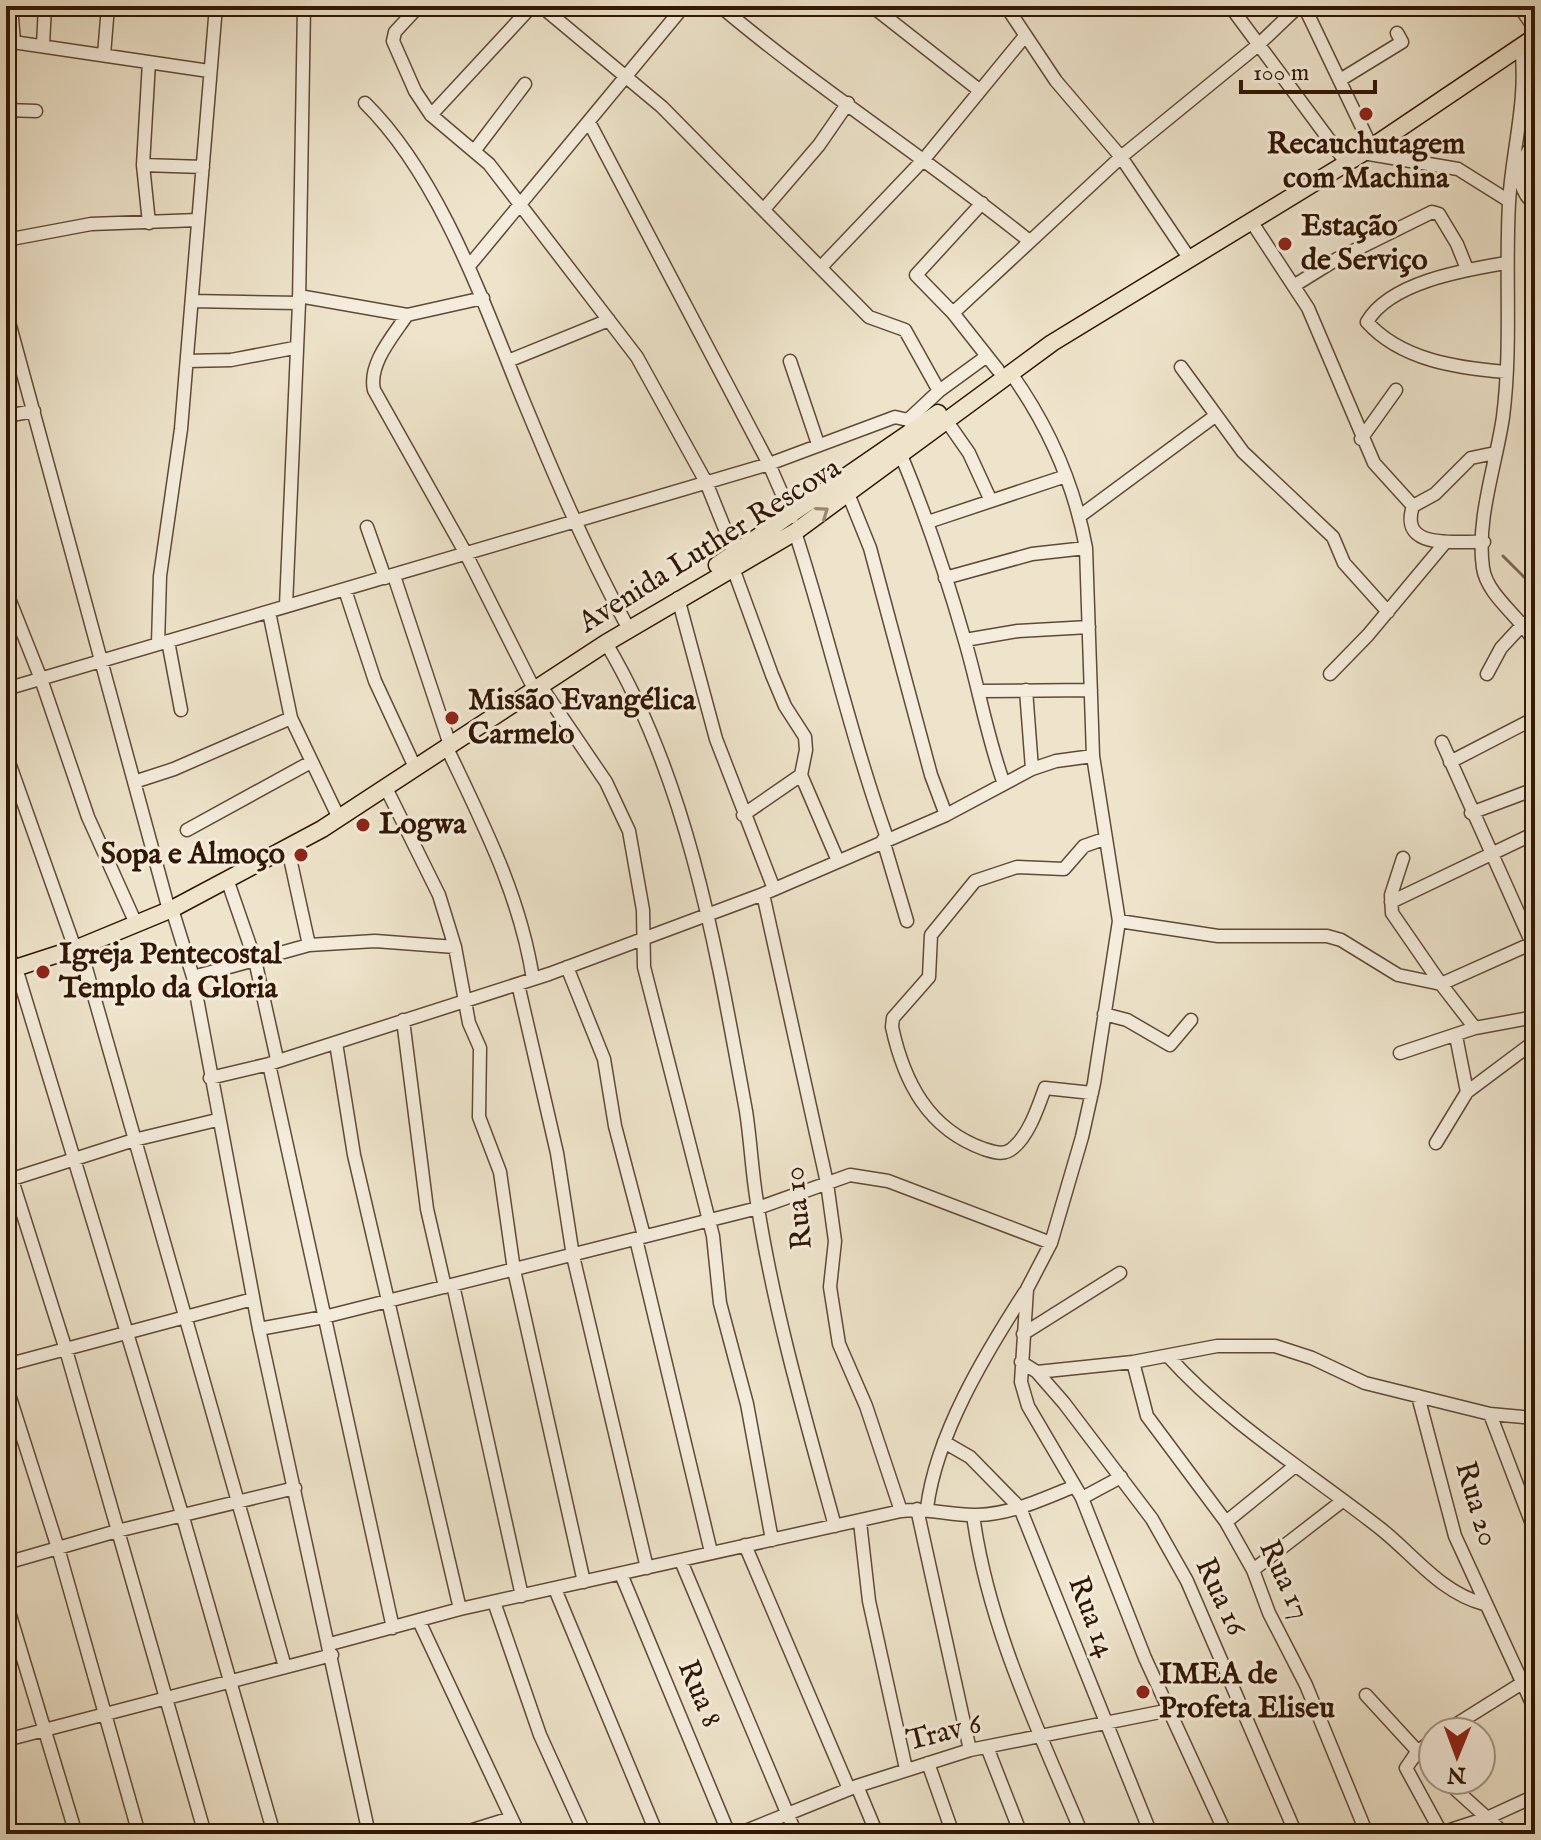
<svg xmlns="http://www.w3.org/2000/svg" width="1541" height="1840" font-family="'IM FELL English',serif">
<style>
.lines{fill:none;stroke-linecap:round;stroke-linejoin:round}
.stream{stroke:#7c6852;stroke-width:3}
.minor-casing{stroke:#614a34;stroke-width:15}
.major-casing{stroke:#321602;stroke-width:19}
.minor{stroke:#f4eddd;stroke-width:12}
.major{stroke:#eee4cb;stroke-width:16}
.oneway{stroke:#998771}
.poi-dot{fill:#8f2418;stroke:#f4eddd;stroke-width:3}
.labels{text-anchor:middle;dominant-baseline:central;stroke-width:6;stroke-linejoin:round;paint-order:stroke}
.poi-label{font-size:30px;font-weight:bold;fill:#321602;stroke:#f4eddd;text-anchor:start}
.street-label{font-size:30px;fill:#321602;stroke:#f4eddd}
</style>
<rect width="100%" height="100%" fill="#eee4cb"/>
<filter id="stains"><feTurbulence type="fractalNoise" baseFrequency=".0025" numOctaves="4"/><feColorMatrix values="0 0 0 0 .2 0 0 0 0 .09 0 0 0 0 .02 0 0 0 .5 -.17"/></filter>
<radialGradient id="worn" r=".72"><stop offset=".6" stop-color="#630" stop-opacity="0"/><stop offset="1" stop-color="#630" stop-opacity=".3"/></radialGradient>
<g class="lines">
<path class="stream" d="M1503,556L1535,588"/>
<g class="minor-casing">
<path id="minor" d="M11,6L14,42
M419,6L395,32L393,41L415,91L431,115L489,164L637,357L706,482L735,554
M541,6L662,107L869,317L905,330L939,391L987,356
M720,6C818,89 928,159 1028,240
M872,6L979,90
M1006,6L1056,81L1121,157L1185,252
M1230,6L1342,157
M1304,6L1368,140
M1519,6L1535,29
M6,41L209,71
M43,45L45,6
M1521,46C1528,100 1512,150 1509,203C1505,274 1512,347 1503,417C1496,465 1476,519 1483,568C1487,596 1522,618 1535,643
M104,55L108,6
M149,62L143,165L149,223
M1340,80L1402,42L1397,33
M365,103C438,175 481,296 519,390C551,468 584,546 625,622
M6,110L36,111
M431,115L532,6
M589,122L769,464L792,517
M1535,141C1519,162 1513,186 1535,205
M475,150L525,84
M1363,153L1458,169L1509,201
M143,165L203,167
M982,203L916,275L953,313L998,370
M765,208L819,145L848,103
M1251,221L1308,308L1374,463L1413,506C1398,552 1459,540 1484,542
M6,240L91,224L198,220
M1506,263C1465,270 1390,282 1367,322C1401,360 1457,368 1506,372
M469,266L684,6
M822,266L925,158L1025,36
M1295,285L1337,259L1432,212L1439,214L1457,244L1467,269
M299,296L407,315L483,298
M192,301L299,303
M6,311L167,903
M953,313L1121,157L1257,46L1299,6
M407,315C393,336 368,364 374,390L465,552L531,683
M187,361L231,360L294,348
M508,361L609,320
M790,361L818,444
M1181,367L1243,452L1333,537L1344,563L1388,612
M1010,372C1048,425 1074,483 1086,548L1093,756L1119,921L1094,1083L1082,1137L1051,1243L1027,1289L1021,1382L1028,1406L1082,1498L1145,1658L1226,1834
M6,416L34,411
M908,420L939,391
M946,420L969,453L991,501
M1361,439L1396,390
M901,455C926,515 947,578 965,641C979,689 987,737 1004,784
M845,486L870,548L931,775L946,815
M1413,506L1435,494L1471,458L1495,453
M1080,516L1215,416
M928,522L1066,476
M367,527L385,578
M795,532C828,633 851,737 887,838
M733,568L772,675L785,706L805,737L806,750L801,775L838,861
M394,576L448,739
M945,578L1032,554L1086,548
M345,590L375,681L413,763
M6,591L41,679L88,817L133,917
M678,598L716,739L774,889
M286,606L299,303L304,6
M269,612L291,718L336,812
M965,640L1018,631L1089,627
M168,641L181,710
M606,643C689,782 717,953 746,1111C751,1143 752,1176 758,1208C775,1315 806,1421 835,1526
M158,644L160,576L181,429L216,6
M1330,674L1368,635L1444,544
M1487,674L1501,648L1524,623
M540,685L606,782L629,831L643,910L644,967L713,1236L720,1303L747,1404L772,1540
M6,689L769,464L895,417L908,420L917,428
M1026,690L1032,769
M979,691L1091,690
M1442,742L1534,948
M447,748C483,824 520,895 533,979
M6,754L72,940
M1450,762L1535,718
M134,782L174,769L291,718
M386,788L439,895L455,947L469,1023L480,1048L479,1117L500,1172L514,1270L584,1582
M1471,813L1535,789
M743,815L801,775
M187,830L311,762
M883,840L907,921
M288,849L309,945
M1403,858L1391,895L1392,913L1441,984L1535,942
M228,882L255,960L277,1059
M763,894L827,1183L835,1241L830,1287L839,1344L866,1406L901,1511
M1391,902L1535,833
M172,909L193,977L259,1329L369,1834
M1119,921L1218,936H1327L1341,940L1398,975L1441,984L1475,1028
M6,945L11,961
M80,947L285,1667
M567,967L604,1059L615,1126L644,1236
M16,968L182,1514L274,1834
M193,977L309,945L375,941L455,947
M518,984L557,1153L573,1256L647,1568
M1104,1014L1127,1020L1170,1045L1191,1020
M403,1020L427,1209L445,1287
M1456,1036L1467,1092
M336,1043L354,1155L460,1609
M1400,1053L1475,1028L1535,1017
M269,1064L393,1628
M210,1078L269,1064L549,974L763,894L946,815L1032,769L1056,761L1093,756
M1092,1093L1045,1088C1038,1107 1029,1135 1013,1148C1004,1156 994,1152 984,1149C928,1129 904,1082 892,1027L893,1018L929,977L931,935L975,881L1017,867L1064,869L1084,846L1104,839
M1436,1143L1467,1092L1535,1041
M6,1161L66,1350L205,1834
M6,1181L134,1140L217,1120
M636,1239L711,1552
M453,1285L522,1596
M259,1329L324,1317L758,1208L850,1175L888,1181L1051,1243
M1023,1334L1120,1273
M1168,1356C1229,1424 1310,1473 1381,1529C1415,1556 1440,1592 1484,1604
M1021,1362L1037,1372L1064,1403L1152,1519L1187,1581L1296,1834
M1133,1362L1147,1416L1226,1522L1253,1570L1269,1613L1306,1685L1367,1834
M6,1365L253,1299
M1037,1372L1133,1362L1217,1346H1275L1312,1358L1365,1383L1490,1414L1535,1418
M6,1385L58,1548L139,1834
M1418,1396L1455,1536L1535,1710
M1490,1414L1535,1532
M944,1442L970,1457L1020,1508L1151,1834
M1082,1498L1121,1477
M927,1508C936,1435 985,1354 1025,1292
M917,1509L970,1750
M973,1515C988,1627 1039,1731 1082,1834
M860,1522L869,1601L906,1769
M1226,1522L1295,1466
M745,1545L849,1789
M681,1561L796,1834
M6,1563L117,1531L295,1488
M1253,1570L1341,1502
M621,1574L729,1834
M555,1589L657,1834
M6,1602L76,1834
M494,1602L540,1735L585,1834
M419,1621L519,1834
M330,1644L460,1609L901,1511C927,1507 951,1516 977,1515C1012,1514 1043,1499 1075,1486
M1366,1695L1433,1768
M1444,1732L1535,1675
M6,1740L332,1655
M1433,1740L1417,1752L1406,1768L1442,1834
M987,1747L1021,1834
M928,1763L953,1834
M1445,1780L1505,1834
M857,1786L877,1834
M6,1817L11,1834
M350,1834L368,1829
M460,1834L511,1818
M738,1834L857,1786L970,1750L1170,1710
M1438,1834L1487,1818L1535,1796"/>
</g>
<g class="major-casing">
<path id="major" d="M717,565L938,413
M6,971L80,947L172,909L322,829L606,643L795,532L1052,343L1363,153L1535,37"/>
</g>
<use href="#minor" class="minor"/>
<use href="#major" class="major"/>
</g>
<defs><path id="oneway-chevron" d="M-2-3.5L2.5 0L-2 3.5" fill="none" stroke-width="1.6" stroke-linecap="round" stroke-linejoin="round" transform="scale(2)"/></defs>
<use class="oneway" href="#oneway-chevron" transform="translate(823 512) rotate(-35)"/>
<g class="poi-dot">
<circle cx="1366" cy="114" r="8"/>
<circle cx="1285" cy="244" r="8"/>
<circle cx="452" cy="718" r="8"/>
<circle cx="363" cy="825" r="8"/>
<circle cx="301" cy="855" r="8"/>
<circle cx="43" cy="972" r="8"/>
<circle cx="1143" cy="1692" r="8"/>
</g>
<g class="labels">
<g class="poi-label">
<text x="1366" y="145" text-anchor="middle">Recauchutagem<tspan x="1366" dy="34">com Machina</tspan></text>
<text x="1301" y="227">Estação<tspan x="1301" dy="34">de Serviço</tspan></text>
<text x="468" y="701">Missão Evangélica<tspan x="468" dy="34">Carmelo</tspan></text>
<text x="379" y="825">Logwa</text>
<text x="285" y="855" text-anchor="end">Sopa e Almoço</text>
<text x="59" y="955">Igreja Pentecostal<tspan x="59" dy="34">Templo da Gloria</tspan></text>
<text x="1159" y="1675">IMEA de<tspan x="1159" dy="34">Profeta Eliseu</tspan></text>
</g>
<g class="street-label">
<text transform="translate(710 546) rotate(-32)">Avenida Luther Rescova</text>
<text transform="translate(799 1208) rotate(-96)">Rua 10</text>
<text transform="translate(1476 1504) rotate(73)">Rua 20</text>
<text transform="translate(1284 1580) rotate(65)">Rua 17</text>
<text transform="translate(1220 1597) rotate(65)">Rua 16</text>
<text transform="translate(1091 1617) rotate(69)">Rua 14</text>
<text transform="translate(699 1694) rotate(67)">Rua 8</text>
<text transform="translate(944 1733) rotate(-14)">Trav 6</text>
</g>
</g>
<rect width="1541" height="1840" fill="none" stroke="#eee4cb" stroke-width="32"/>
<rect x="8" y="8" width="1525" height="1824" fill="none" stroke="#321602" stroke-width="4"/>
<rect x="16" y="16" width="1509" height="1808" fill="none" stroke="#321602" stroke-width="2"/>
<g transform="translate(1457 1756) rotate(181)"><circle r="38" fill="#f4eddd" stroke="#a69785" stroke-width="2"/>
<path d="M0-6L14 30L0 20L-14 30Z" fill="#8f2418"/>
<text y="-12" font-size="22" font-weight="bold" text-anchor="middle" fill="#321602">N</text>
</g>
<path d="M1241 80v12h134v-12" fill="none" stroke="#321602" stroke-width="4"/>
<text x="1253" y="80" font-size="24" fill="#321602" stroke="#f4eddd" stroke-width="6" paint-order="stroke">100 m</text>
<rect width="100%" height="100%" filter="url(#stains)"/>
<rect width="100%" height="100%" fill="url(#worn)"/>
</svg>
